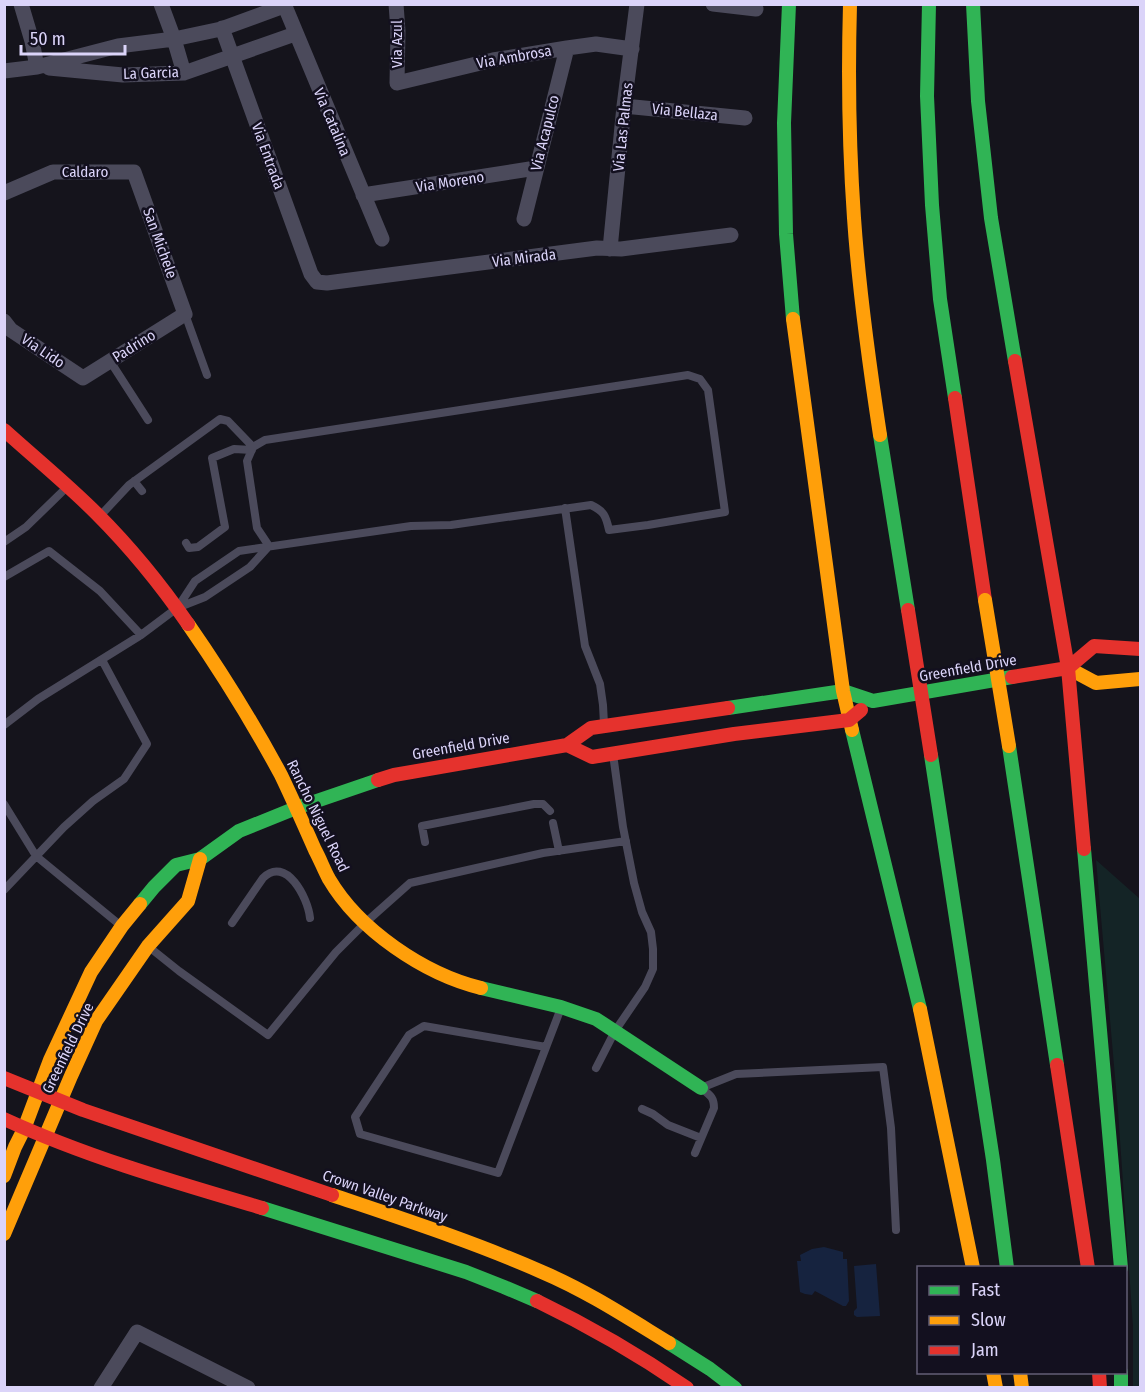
<svg xmlns="http://www.w3.org/2000/svg" width="1145" height="1392" font-family="'Fira Sans Condensed',sans-serif">
<style>
.green{fill:#142426}
.water{fill:#16233f}
.lines{fill:none;stroke-linecap:round;stroke-linejoin:round}
.lane{stroke:#4b4a5b;stroke-width:8}
.street{stroke:#4b4a5b;stroke-width:15}
.fast{stroke:#30b455;stroke-width:14}
.slow{stroke:#ff9f0a;stroke-width:14}
.jam{stroke:#e5322d;stroke-width:14}
.slow-bridge{stroke:#ff9f0a;stroke-width:14}
.jam-bridge{stroke:#e5322d;stroke-width:14}
.labels{text-anchor:middle;dominant-baseline:central;stroke-width:5;stroke-linejoin:round;paint-order:stroke}
.street-label{font-size:15px;fill:#dbd4f9;stroke:#13101f}
</style>
<rect width="100%" height="100%" fill="#15141c"/>
<path class="green" d="M1096,860L1140,899V1387H1133V1326L1118,1111Z"/>
<path class="water" d="M824,1247L843,1252V1259H847L849,1301L846,1306H843L815,1291L812,1295L805,1294L800,1292L797,1261H801L800,1255L812,1249Z
M876,1264L880,1316L857,1317L854,1315V1311L857,1308L854,1266Z"/>
<g class="lines">
<path class="lane" d="M185,314L207,375
M110,361L148,420
M134,481L142,491
M565,508L585,646L600,684L603,705L604,724
M100,516L129,485L220,419L228,421L253,447
M4,542L26,527L66,488
M186,543L189,548L198,547L225,527L212,458L234,449L252,450
M4,577L49,551L100,591L141,635
M178,607L195,581L239,551L411,526L451,525L591,505C604,511 606,516 609,530L648,525L725,512L708,390L700,379L688,375L265,440L253,447L247,461L257,528L269,546
M4,725L38,699L141,635L177,608L205,597L250,567L269,546
M4,804L36,856L120,925
M553,823L559,851
M425,842L422,826L534,804H543L550,811
M4,890L64,827L93,801L124,779L147,744L102,660
M232,923L263,878C286,855 308,898 310,918
M149,947L179,971L268,1035L336,952L365,923L410,883L543,853L626,841
M546,1047L424,1026L409,1035L355,1117L360,1134L498,1173L561,1008
M596,1068L615,1031L645,987L653,969V949L651,932L642,912L634,883L623,827L613,754
M642,1109L653,1114L668,1125L701,1138
M695,1153L714,1108C714,1097 710,1095 701,1088L736,1074L883,1067L891,1128L896,1230"/>
<path class="street" d="M21,4L32,41L37,67
M161,4L174,39L184,73
M284,4L382,239
M396,4L398,31L397,83L493,60L567,48L596,44L632,49
M713,4L756,9
M222,28L311,274L317,282L327,283L597,248L621,249L731,235
M49,68L123,75L184,73L295,34
M4,71L37,67L118,46L174,39L221,29L284,6
M624,106L745,118
M4,193L53,172H134L185,314L83,378L11,330L4,321
M363,195L536,168
M524,219L567,48
M610,249L624,106L637,4
M101,1388L137,1332L248,1388"/>
<path class="fast" d="M789,4L784,123L786,234L793,319
M929,4L927,96L932,205L940,299L955,398
M973,4L978,101L991,218L1015,361
M880,435L908,610
M728,708L843,691L873,701L1012,677
M852,730L920,1009
M1009,746L1057,1065
M931,755L993,1160L1007,1268
M1084,849L1121,1268
M140,904L154,887L176,865L200,859L239,831L296,808L378,780
M481,988L561,1007L596,1019L701,1088
M262,1208L466,1272L504,1287L537,1301
M669,1343L710,1369L735,1388
M1121,1372V1388"/>
<path class="slow" d="M850,4C848,75 849,147 854,218C859,291 869,363 880,435
M793,319L843,691L852,730
M188,624C222,673 253,723 281,775C293,800 304,825 315,850C320,859 324,870 329,879C359,930 424,974 481,988
M1068,668L1096,683L1140,679
M920,1009L973,1268
M4,1176L15,1147L24,1129L50,1060L91,972L122,926L140,904
M332,1195C403,1219 474,1242 542,1272C587,1291 628,1318 669,1343
M4,1234L71,1076L96,1021L148,946L188,901L200,859
M993,1372L996,1388
M1020,1372L1022,1388"/>
<path class="jam" d="M1015,361L1068,668L1084,849
M955,398L985,600
M4,430C35,458 67,484 97,514C130,547 161,585 188,624
M1012,677L1068,668L1094,646L1140,649
M567,745L592,757L734,734L849,720L861,710
M378,780L394,775L567,745L591,728L728,708
M1057,1065L1088,1268
M4,1078L83,1110L332,1195
M4,1119C87,1157 174,1182 262,1208
M537,1301C589,1326 639,1355 687,1388
M1099,1372L1100,1388"/>
<path class="slow-bridge" d="M985,600L1009,746"/>
<path class="jam-bridge" d="M908,610L931,755"/>
</g>
<g class="labels">
<g class="street-label">
<text transform="translate(397 44) rotate(-90)">Via Azul</text>
<text transform="translate(514 57) rotate(-10)">Via Ambrosa</text>
<text transform="translate(151 73) rotate(-2)">La Garcia</text>
<text transform="translate(685 112) rotate(6)">Via Bellaza</text>
<text transform="translate(332 122) rotate(67)">Via Catalina</text>
<text transform="translate(623 127) rotate(-84)">Via Las Palmas</text>
<text transform="translate(545 133) rotate(-76)">Via Acapulco</text>
<text transform="translate(268 156) rotate(70)">Via Entrada</text>
<text x="85" y="172">Caldaro</text>
<text transform="translate(450 182) rotate(-9)">Via Moreno</text>
<text transform="translate(160 243) rotate(70)">San Michele</text>
<text transform="translate(524 258) rotate(-7)">Via Mirada</text>
<text transform="translate(134 346) rotate(-32)">Padrino</text>
<text transform="translate(43 351) rotate(34)">Via Lido</text>
<text transform="translate(968 668) rotate(-10)">Greenfield Drive</text>
<text transform="translate(461 746) rotate(-10)">Greenfield Drive</text>
<text transform="translate(318 816) rotate(64)">Rancho Niguel Road</text>
<text transform="translate(68 1048) rotate(-64)">Greenfield Drive</text>
<text transform="translate(385 1196) rotate(19)">Crown Valley Parkway</text>
</g>
</g>
<rect width="1145" height="1392" fill="none" stroke="#dbd4f9" stroke-width="12"/>
<rect x="917" y="1266" width="210" height="108" fill="#13101f" stroke="#635e76" stroke-width="1.5"/>
<rect x="929" y="1286" width="30" height="9" fill="#30b455" stroke="#635e76" stroke-width="1.5"/>
<text x="971" y="1296" font-size="18" fill="#dbd4f9">Fast</text>
<rect x="929" y="1316" width="30" height="9" fill="#ff9f0a" stroke="#635e76" stroke-width="1.5"/>
<text x="971" y="1326" font-size="18" fill="#dbd4f9">Slow</text>
<rect x="929" y="1346" width="30" height="9" fill="#e5322d" stroke="#635e76" stroke-width="1.5"/>
<text x="971" y="1356" font-size="18" fill="#dbd4f9">Jam</text>
<path d="M21 45v9h104v-9" fill="none" stroke="#dbd4f9" stroke-width="3"/>
<text x="30" y="45" font-size="18" fill="#dbd4f9" stroke="#13101f" stroke-width="4.5" paint-order="stroke">50 m</text>
</svg>
